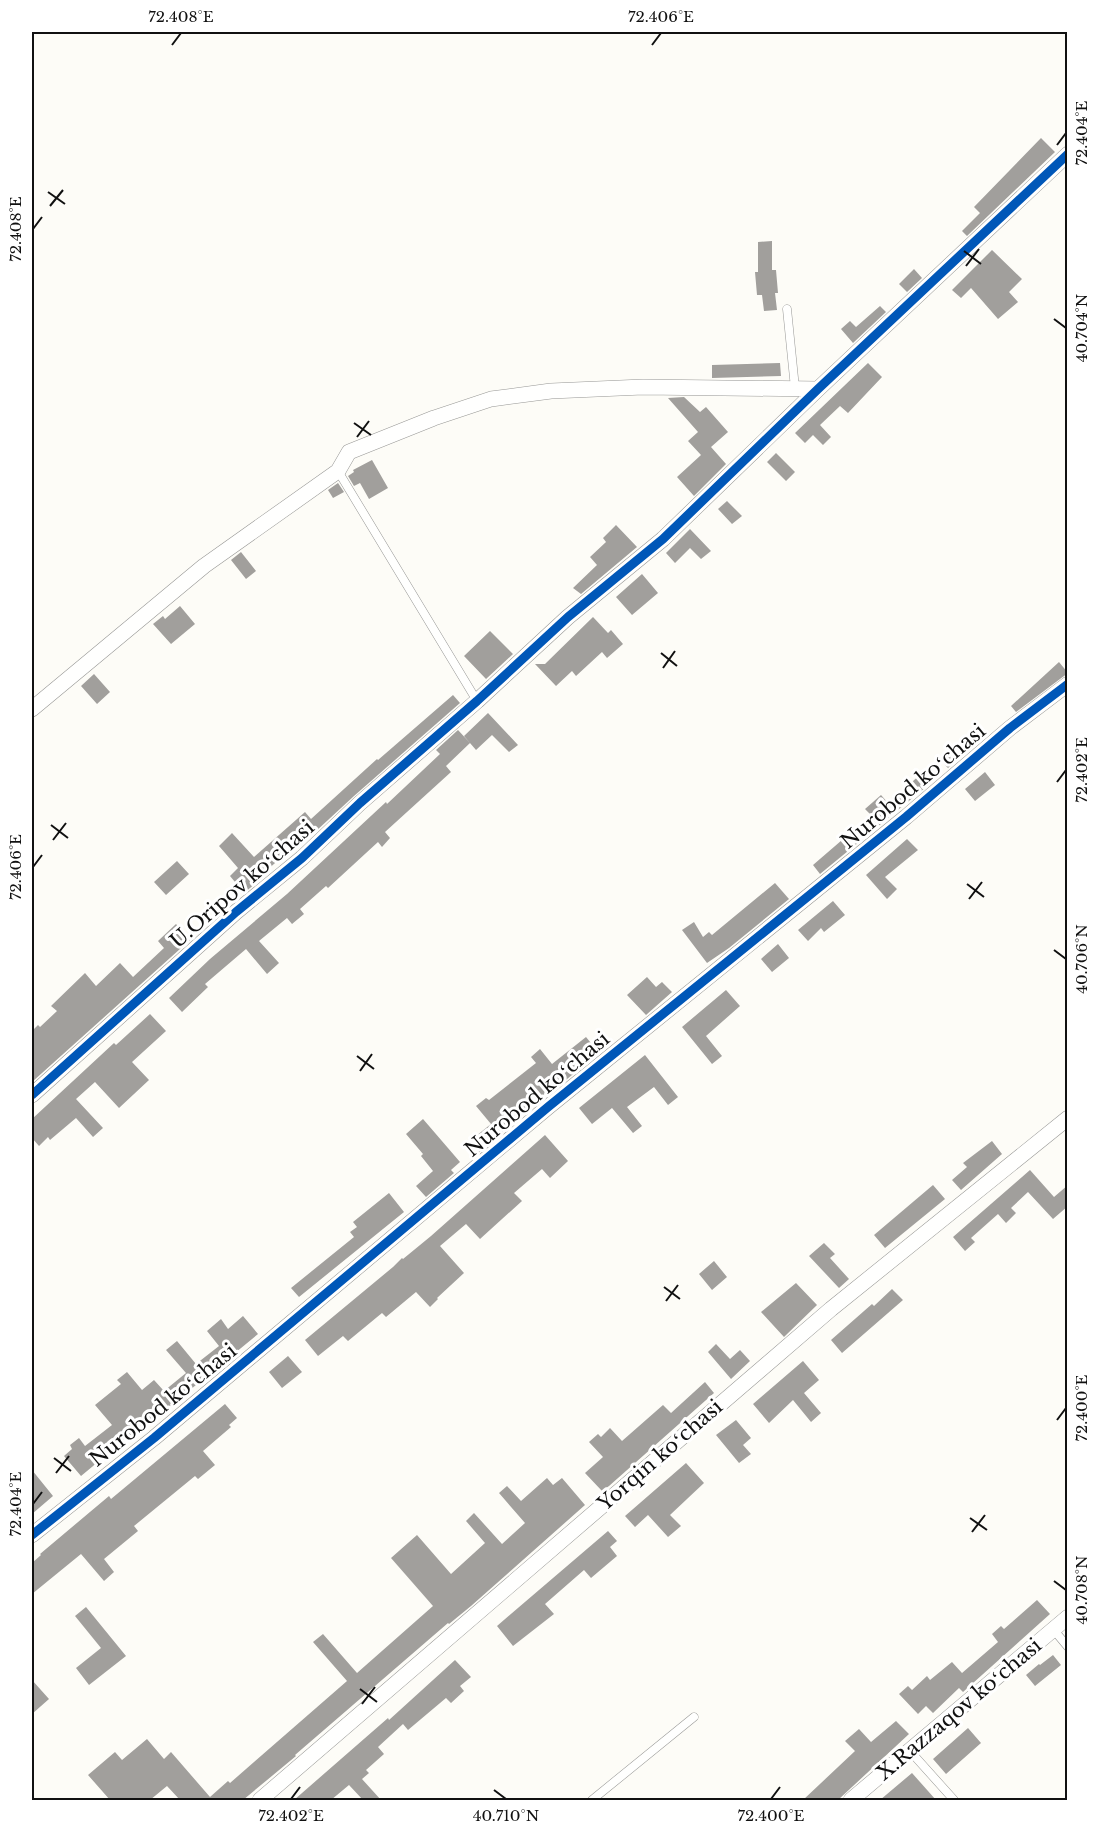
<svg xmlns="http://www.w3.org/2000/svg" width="1099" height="1832" font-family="'Libre Baskerville',serif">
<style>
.building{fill:#a19f9c}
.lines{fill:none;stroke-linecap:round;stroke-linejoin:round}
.service-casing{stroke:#979795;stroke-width:9}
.minor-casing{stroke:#979795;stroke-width:16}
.service{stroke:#fffffe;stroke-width:8}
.minor{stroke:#fffffe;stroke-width:15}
.cycleway-casing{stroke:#fff;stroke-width:13}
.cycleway{stroke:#0057b8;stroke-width:9}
.ticks{fill:none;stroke:#111;stroke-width:2}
.labels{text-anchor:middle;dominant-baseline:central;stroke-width:6;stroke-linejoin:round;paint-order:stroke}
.street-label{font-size:20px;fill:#111;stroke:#fff}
.neatline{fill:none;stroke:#111;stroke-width:2}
.ticks-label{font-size:15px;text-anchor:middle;fill:#111}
</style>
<rect width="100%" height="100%" fill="#fdfcf7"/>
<path class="building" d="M1041,138L1055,152L967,236L962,231L980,213L974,207Z
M772,241V270H776L778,293H775L777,310L764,311L762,295H757L755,272H758V242Z
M992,250L1022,279L1009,292L1018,302L998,319L971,288L961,298L952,290Z
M914,269L922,278L907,292L899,284Z
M880,306L886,312L853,343L841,329L850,321L856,327Z
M780,363L781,376L712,378V365Z
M868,363L882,377L848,413L840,406L820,425L831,437L823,445L813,435L805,443L795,433Z
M684,397L700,412L706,407L728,432L711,447L726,464L694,496L677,477L701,455L688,441L698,432L668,398Z
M776,453L795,472L786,481L767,462Z
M372,460L388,488L369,499L360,483L354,486L348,476L354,472L353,470Z
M338,483L344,492L333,498L328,490Z
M727,501L742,516L732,524L718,509Z
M616,525L637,547L581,594L573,588L597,565L590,557L606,542L603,538Z
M690,529L711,551L701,559L690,548L675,563L666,553Z
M241,552L256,571L246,579L231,560Z
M642,574L658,593L632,615L616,597Z
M180,606L195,624L171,644L153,624L163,616L165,619Z
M593,617L608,633L611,630L623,644L607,658L602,652L576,676L572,671L556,686L535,664H545Z
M490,631L513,654L486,679L464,656Z
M1059,662L1068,673L1016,712L1011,706Z
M94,674L110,692L97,704L81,686Z
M453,695L460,703L354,796L302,844L300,841L266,871L268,873L244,893L230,876L238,868L219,846L232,833L254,857L305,812L311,819L377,759L378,760Z
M488,713L518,745L509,752L492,735L476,750L464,736Z
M458,730L470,743L446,766L451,772L385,832L390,838L382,847L378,842L328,888L326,886L300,909L304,914L292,924L287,918L259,941L279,963L267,974L246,949L205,984L208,987L182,1012L169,998L210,959L287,894L386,802L387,804L440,754L436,750Z
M972,733L980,741L948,768L940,760Z
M985,772L995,785L975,801L965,789Z
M921,774L924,778L926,776L932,782L820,874L813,865L871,815L865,809L881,795L888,803Z
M907,839L918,850L885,877L897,889L887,899L866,875Z
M177,861L189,874L166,895L154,882Z
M775,883L789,899L729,948L707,963L682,930L694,922L703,937L709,932L712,935Z
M833,901L845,915L824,932L821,928L808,941L798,930Z
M176,924L190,940L32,1082V1031L38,1025L40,1027L57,1011L51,1006L85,973L96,986L120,963L133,977L164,948L158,941Z
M778,944L789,958L772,972L761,959Z
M647,977L656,987L662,982L672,992L646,1015L627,995Z
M726,990L740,1006L706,1036L722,1056L712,1064L682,1027Z
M150,1014L166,1031L132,1062L149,1080L119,1108L95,1082L76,1099L103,1128L93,1137L76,1118L50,1140L48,1137L39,1146L32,1138V1119L114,1043L116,1045Z
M586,1037L599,1053L556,1088L555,1086L529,1106L531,1108L476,1155L466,1144L491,1124L476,1106L486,1098L489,1100L536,1063L531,1057L540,1049L552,1064Z
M645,1055L678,1097L668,1105L654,1087L627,1107L642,1126L633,1133L612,1108L592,1124L579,1108Z
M423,1119L460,1162L451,1170L454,1173L426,1197L416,1186L433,1171L421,1156L423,1154L406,1134Z
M545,1135L568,1161L550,1178L542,1169L514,1193L522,1201L480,1239L466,1224L440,1246L464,1273L437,1298L438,1299L430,1307L416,1292L386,1317L382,1313L348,1341L343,1336L318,1356L305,1340L393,1267L402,1258L403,1259L431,1236Z
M992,1141L1002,1154L961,1190L952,1180L967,1167L963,1163Z
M1030,1170L1054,1197L1068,1185V1206L1053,1219L1028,1192L1011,1208L1016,1213L1006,1223L998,1214L971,1238L975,1242L965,1251L953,1237Z
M933,1185L945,1199L885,1248L874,1235Z
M389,1193L404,1212L299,1297L291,1288L354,1237L350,1232L357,1227L353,1222Z
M824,1243L835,1254L830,1258L849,1279L839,1288L809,1256Z
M714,1261L727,1277L712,1290L699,1274Z
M796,1283L817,1305L784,1337L761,1312Z
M892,1289L903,1300L842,1353L831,1340L872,1304L874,1306Z
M243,1316L258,1334L135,1435L133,1433L81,1476L64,1456L72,1449L70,1445L79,1438L85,1446L112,1425L95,1405L121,1384L117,1380L127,1372L142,1390L154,1380L164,1391L186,1373L166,1350L177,1341L196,1364L219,1346L207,1331L221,1319L228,1329Z
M716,1344L730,1359L740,1350L750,1361L731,1379L708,1352Z
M288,1356L302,1372L282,1388L269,1372Z
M803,1361L819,1380L804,1393L821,1413L811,1422L793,1400L769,1423L753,1404Z
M705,1382L714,1393L609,1486L602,1491L585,1473L603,1457L589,1442L598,1434L601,1437L610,1428L622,1441L663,1405L671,1413Z
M225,1404L237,1418L229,1425L231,1427L203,1451L215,1465L198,1479L195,1476L134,1526L138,1531L104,1559L114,1572L104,1581L81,1554L32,1594V1563L41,1555L40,1554L109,1496L111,1499Z
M736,1420L751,1438L743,1445L751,1454L739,1463L716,1435Z
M686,1463L704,1483L670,1515L681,1526L668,1537L648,1515L635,1527L625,1516Z
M32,1470L53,1496L32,1514Z
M547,1478L553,1485L562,1478L585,1505L471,1606L449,1624L448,1623L295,1755L296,1756L243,1800H180L167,1786L150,1800H110L88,1775L115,1752L122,1760L147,1739L164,1759L171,1752L210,1797L228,1781L230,1783L347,1681L313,1642L323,1634L357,1673L433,1606L391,1558L417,1535L451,1574L485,1543L466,1521L474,1513L502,1544L525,1523L499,1493L507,1486L521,1501Z
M608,1531L617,1541L610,1547L617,1556L591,1578L584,1570L545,1604L554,1614L513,1646L497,1626Z
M1037,1600L1050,1614L963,1692L959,1688L933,1713L926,1706L918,1714L899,1694L908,1686L912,1690L927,1676L930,1680L952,1662L962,1673L998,1642L992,1634L1001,1626L1004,1629Z
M86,1607L126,1656L89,1685L76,1668L101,1648L75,1616Z
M1053,1655L1061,1665L1035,1686L1026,1675L1039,1664L1040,1665Z
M455,1660L471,1677L460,1686L464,1691L451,1703L446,1698L408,1730L403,1724L378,1747L384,1754L366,1770L369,1773L362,1779L381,1800H363L349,1785L331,1800H294L388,1718L389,1720Z
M32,1680L49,1699L32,1714Z
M896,1721L909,1734L838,1800H803L855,1751L845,1741L859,1729L871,1742Z
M968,1728L981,1743L946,1774L933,1759Z
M912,1773L936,1800H880Z"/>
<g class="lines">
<g class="service-casing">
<path id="service" d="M787,309L795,388
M338,471L477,701
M1053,1629L1068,1647
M910,1751L954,1800
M592,1800L694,1717"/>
</g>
<g class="minor-casing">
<path id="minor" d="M32,709L204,566L338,471L349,452L434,418L491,399L551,391L643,387L818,389
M32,1095L236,912L302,858L360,803L477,701L568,617L663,539L818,389L1068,154
M32,1535L154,1438L548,1107L906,817L1010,728L1068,684
M260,1800L831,1309L1068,1118
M851,1800L1068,1617"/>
</g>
<use href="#service" class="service"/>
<use href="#minor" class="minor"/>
<g class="cycleway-casing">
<path id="cycleway" d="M32,1095L236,912L302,858L360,803L477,701L568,617L663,539L818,389L1068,154
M32,1535L154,1438L548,1107L906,817L1010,728L1068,684"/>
</g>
<use href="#cycleway" class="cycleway"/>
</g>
<path class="ticks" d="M172,45L181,33M652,45L661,33M1057,145L1066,133M48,192L65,204M50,206L63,190M33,229L42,217M964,251L981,264M966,266L979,249M1054,319L1066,328M354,423L371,435M357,437L369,421M661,653L677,666M663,668L675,651M1057,782L1066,770M51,825L68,838M53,840L66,823M33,867L42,855M967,884L984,897M969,899L982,882M1054,950L1066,959M357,1056L374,1069M360,1071L372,1054M664,1287L680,1299M666,1301L678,1285M1057,1420L1066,1408M54,1458L71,1471M56,1473L69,1456M33,1504L42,1492M970,1518L987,1530M972,1532L985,1515M1054,1581L1066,1590M360,1689L377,1702M362,1704L375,1687M494,1790L506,1799M291,1799L300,1787M771,1799L780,1787"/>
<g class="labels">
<g class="street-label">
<text transform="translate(913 786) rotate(-40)">Nurobod koʻchasi</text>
<text transform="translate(242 884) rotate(-41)">U.Oripov koʻchasi</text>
<text transform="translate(537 1094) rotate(-40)">Nurobod koʻchasi</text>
<text transform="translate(163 1405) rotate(-39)">Nurobod koʻchasi</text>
<text transform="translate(660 1455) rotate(-41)">Yorqin koʻchasi</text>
<text transform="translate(959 1709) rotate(-40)">X.Razzaqov koʻchasi</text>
</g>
</g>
<rect width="1099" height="1832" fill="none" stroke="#ffffff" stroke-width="66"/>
<rect x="33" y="33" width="1033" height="1766" class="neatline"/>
<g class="ticks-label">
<text x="181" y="22">72.408°E</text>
<text x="661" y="22">72.406°E</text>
<text transform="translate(1082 133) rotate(-90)" y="5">72.404°E</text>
<text transform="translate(16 229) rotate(-90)" y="5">72.408°E</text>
<text transform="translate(1082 328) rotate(-90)" y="5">40.704°N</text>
<text transform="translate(1082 770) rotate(-90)" y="5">72.402°E</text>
<text transform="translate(16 867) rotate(-90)" y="5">72.406°E</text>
<text transform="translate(1082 959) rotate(-90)" y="5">40.706°N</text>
<text transform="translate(1082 1408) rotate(-90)" y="5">72.400°E</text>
<text transform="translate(16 1504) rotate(-90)" y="5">72.404°E</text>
<text transform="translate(1082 1590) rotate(-90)" y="5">40.708°N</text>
<text x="291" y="1821">72.402°E</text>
<text x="506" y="1821">40.710°N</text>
<text x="771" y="1821">72.400°E</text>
</g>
</svg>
